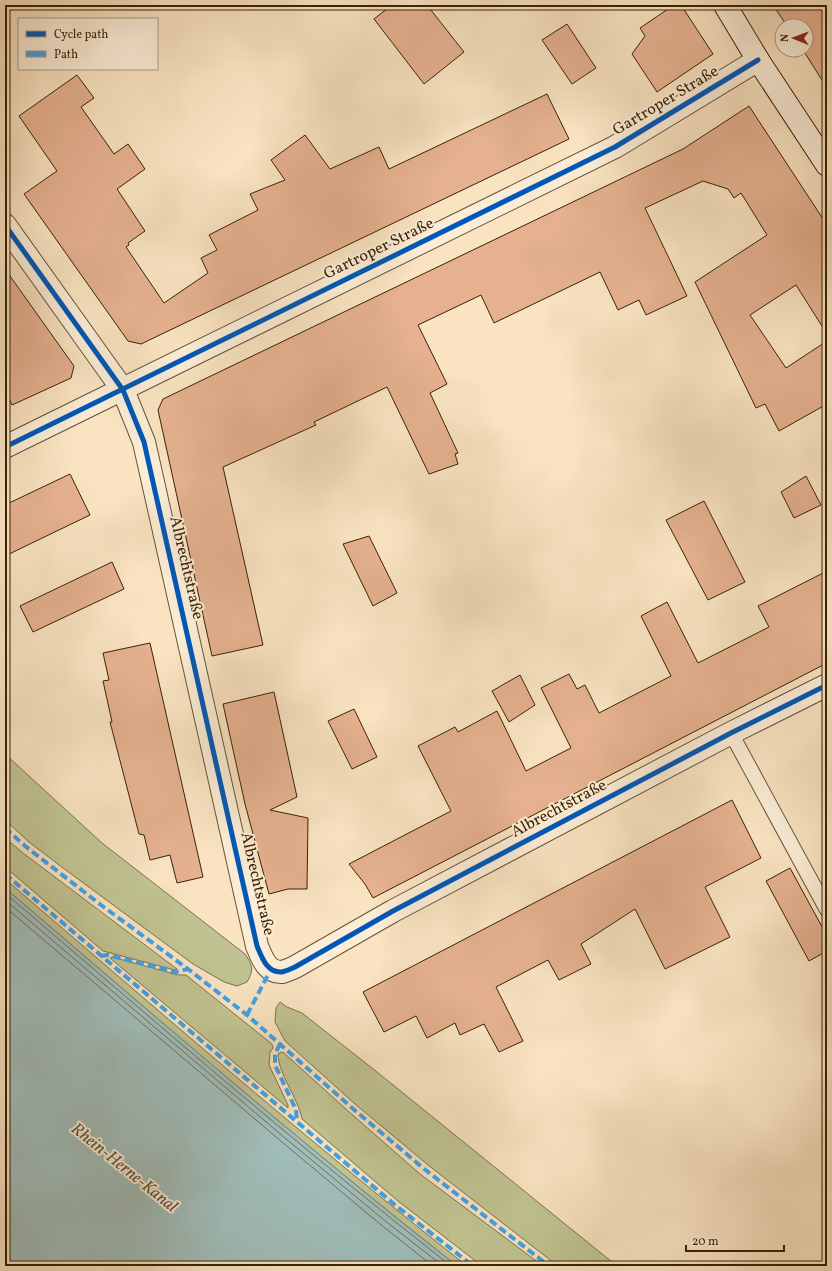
<svg xmlns="http://www.w3.org/2000/svg" width="832" height="1271" font-family="Vollkorn,serif">
<style>
.green{fill:#c0c391;stroke:#7d724a}
.water{fill:#a0bdb9;stroke:#777f70}
.lines{fill:none;stroke-linecap:round;stroke-linejoin:round}
.shore{stroke:#6d705e;stroke-width:1}
.building{fill:#e5b190;stroke:#3a2202}
.lane-casing{stroke:#6a5232;stroke-width:16}
.street-casing{stroke:#6a5232;stroke-width:24}
.secondary-casing{stroke:#3a2202;stroke-width:24}
.lane{stroke:#fbedd7;stroke-width:14}
.street{stroke:#fbedd7;stroke-width:22}
.secondary{stroke:#fbedd7;stroke-width:22}
.quiet{stroke:#3fa2e9;stroke-width:4;stroke-dasharray:8 4;stroke-linecap:butt}
.cycleway-casing{stroke:#fbedd7;stroke-width:8}
.cycleway{stroke:#0057b8;stroke-width:5}
.labels{text-anchor:middle;dominant-baseline:central;stroke-width:4;stroke-linejoin:round;paint-order:stroke}
.street-label{font-size:16px;fill:#3a2202;stroke:#fbedd7}
.water-label{font-size:17px;font-style:italic;fill:#595039;stroke:#fbedd7}
</style>
<rect width="100%" height="100%" fill="#f9e3c1"/>
<filter id="stains"><feTurbulence type="fractalNoise" baseFrequency=".005" numOctaves="4"/><feColorMatrix values="0 0 0 0 .2 0 0 0 0 .09 0 0 0 0 .02 0 0 0 .5 -.17"/></filter>
<radialGradient id="worn" r=".72"><stop offset=".6" stop-color="#630" stop-opacity="0"/><stop offset="1" stop-color="#630" stop-opacity=".3"/></radialGradient>
<path class="green" d="M5,754L102,843L245,954C253,966 254,970 247,982L237,986L224,982L193,964L59,865L29,842L5,820Z
M5,838L23,853L177,969L175,970L103,951L5,867Z
M5,879C158,1010 309,1142 467,1266H457C303,1145 154,1016 5,888Z
M112,957L178,975H186L272,1044L273,1048L270,1052L269,1065L288,1105V1108L110,958Z
M280,1002L287,1007L302,1013L377,1072L617,1266H557L554,1263L428,1165L355,1104L285,1041L275,1022L276,1008Z
M281,1052L284,1053L347,1110L420,1174L543,1266H482L398,1201L302,1119C298,1098 278,1073 278,1054Z"/>
<path class="water" d="M5,888C154,1015 303,1145 457,1266H5Z"/>
<g class="lines">
<path class="shore" d="M5,893C152,1019 299,1147 451,1266
M5,900L285,1138L384,1220L443,1266
M5,907L282,1142L380,1224L433,1266"/>
</g>
<path class="building" d="M392,5H427L464,52L424,84L374,19Z
M674,5H681L713,54L657,92L632,54L645,36L640,28Z
M773,5H827V88L803,50H806V26H787Z
M567,24L596,68L572,84L542,40Z
M77,75L94,98L81,107L114,154L128,144L145,169L117,189L145,231L128,243L129,245L126,247L164,303L208,273L201,258L217,250L209,235L258,210L250,194L285,180L271,160L305,135L330,169L379,147L389,169L547,94L569,139L141,344L128,341L24,194L57,171L19,116Z
M749,106L827,225V334L796,285L750,315L786,368L827,341V404L779,431L765,404L756,408L695,282L767,235L741,193L734,198L728,189L703,181L645,208L687,296L646,315L639,300L618,310L600,272L494,323L481,295L418,325L447,384L430,393L458,453L455,454L458,464L429,474L387,387L314,422L316,425L223,467L263,645L212,656L158,410L163,399L683,149Z
M5,269L74,366L71,378L12,405L5,389Z
M70,474L90,515L5,556V505Z
M806,476L821,505L794,518L781,492Z
M704,501L745,582L708,600L666,520Z
M369,536L397,593L373,606L343,544Z
M112,562L124,589L33,632L20,606Z
M827,571V663L373,898L365,884L349,864L451,811L418,746L455,727L458,732L497,711L526,771L571,748L541,688L569,674L577,689L585,685L599,713L671,676L641,616L667,602L698,663L769,627L758,606Z
M150,643L203,877L177,883L170,855L150,860L144,835L139,834L110,722H112L103,681L109,680L103,653Z
M520,675L535,705L509,722L492,691Z
M274,692L297,797L270,810L308,818L307,889H288L269,894L245,804L223,704Z
M354,709L377,757L352,769L328,721Z
M732,800L761,858L705,887L730,937L665,969L635,909L581,944L591,964L559,980L548,960L496,987L523,1041L499,1052L484,1024L460,1035L455,1023L427,1038L416,1016L384,1032L363,992Z
M790,868L827,936V951L809,961L766,881Z"/>
<g class="lines">
<g class="lane-casing">
<path id="lane" d="M731,733L827,910"/>
</g>
<g class="street-casing">
<path id="street" d="M5,225L123,390L144,442L257,946C262,958 267,973 282,972C286,971 291,969 295,967L393,911L731,733L827,685
M5,447L615,147L758,60"/>
</g>
<g class="secondary-casing">
<path id="secondary" d="M725,5L758,60L827,165"/>
</g>
<use href="#lane" class="lane"/>
<use href="#street" class="street"/>
<use href="#secondary" class="secondary"/>
<path class="quiet" d="M5,828L25,846L101,905L188,969L247,1015L351,1107L423,1168L549,1266
M5,874L395,1205L473,1266
M101,956L107,955L176,972L188,969
M247,1015L271,969
M280,1044L275,1054V1065L296,1110L297,1122"/>
<g class="cycleway-casing">
<path id="cycleway" d="M5,225L123,390L144,442L257,946C262,958 267,973 282,972C286,971 291,969 295,967L393,911L731,733L827,685
M5,447L615,147L758,60"/>
</g>
<use href="#cycleway" class="cycleway"/>
</g>
<g class="labels">
<g class="street-label">
<text transform="translate(666 101) rotate(-31)">Gartroper Straße</text>
<text transform="translate(379 249) rotate(-26)">Gartroper Straße</text>
<text transform="translate(186 568) rotate(77)">Albrechtstraße</text>
<text transform="translate(559 809) rotate(-28)">Albrechtstraße</text>
<text transform="translate(257 884) rotate(77)">Albrechtstraße</text>
</g>
<g class="water-label">
<text transform="translate(124 1168) rotate(39)">Rhein-Herne-Kanal</text>
</g>
</g>
<rect width="832" height="1271" fill="none" stroke="#f9e3c1" stroke-width="20"/>
<rect x="6" y="6" width="820" height="1259" fill="none" stroke="#3a2202" stroke-width="2"/>
<rect x="10" y="10" width="812" height="1251" fill="none" stroke="#3a2202"/>
<rect x="18" y="18" width="140" height="52" fill="#fbedd7" stroke="#ae9c82"/>
<rect x="26" y="31" width="20" height="6" fill="#0057b8" stroke="#ae9c82"/>
<text x="54" y="38" font-size="12" fill="#3a2202">Cycle path</text>
<rect x="26" y="51" width="20" height="6" fill="#3fa2e9" stroke="#ae9c82"/>
<text x="54" y="58" font-size="12" fill="#3a2202">Path</text>
<g transform="translate(794 38) rotate(271)"><circle r="19" fill="#fbedd7" stroke="#ae9c82"/>
<path d="M0-3L7 15L0 10L-7 15Z" fill="#8f2418"/>
<text y="-6" font-size="11" font-weight="bold" text-anchor="middle" fill="#3a2202">N</text>
</g>
<path d="M686 1245v6h98v-6" fill="none" stroke="#3a2202" stroke-width="2"/>
<text x="692" y="1245" font-size="12" fill="#3a2202" stroke="#fbedd7" stroke-width="3" paint-order="stroke">20 m</text>
<rect width="100%" height="100%" filter="url(#stains)"/>
<rect width="100%" height="100%" fill="url(#worn)"/>
</svg>
